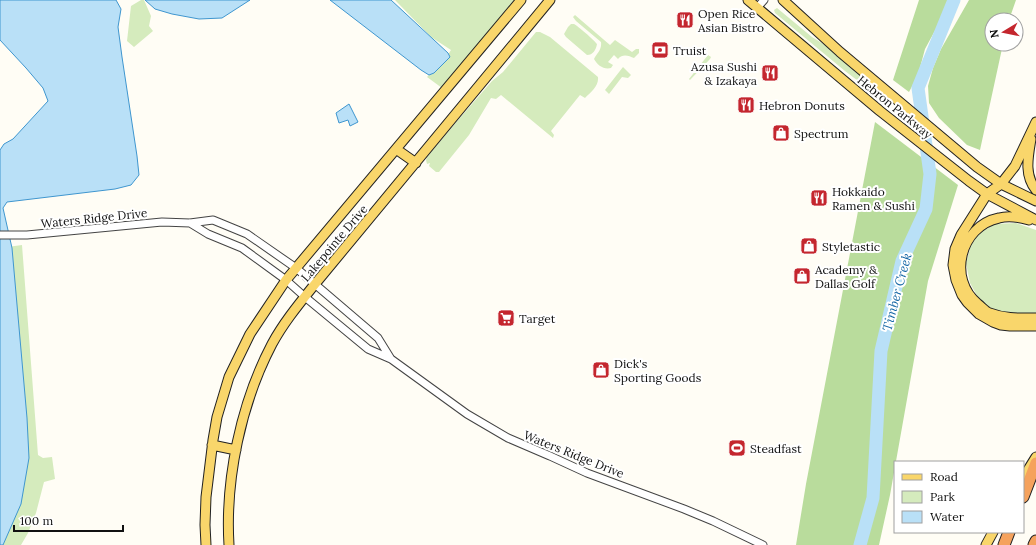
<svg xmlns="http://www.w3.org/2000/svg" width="1036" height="545" font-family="Lora,serif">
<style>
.green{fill:#d5ebbd}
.forest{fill:#b9dc9c}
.water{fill:#b9e0f7;stroke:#3f96cf}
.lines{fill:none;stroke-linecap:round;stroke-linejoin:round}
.river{stroke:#b9e0f7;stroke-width:13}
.minor-casing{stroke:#444;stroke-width:9}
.major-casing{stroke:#222;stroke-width:11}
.highway-casing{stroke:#222;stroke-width:13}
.minor{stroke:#fff;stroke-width:7}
.major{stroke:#f9d66b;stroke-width:9}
.highway{stroke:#f5a25d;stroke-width:11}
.labels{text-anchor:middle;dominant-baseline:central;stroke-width:4;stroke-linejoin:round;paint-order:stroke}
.poi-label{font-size:12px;fill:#111;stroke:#fff;text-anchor:start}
.street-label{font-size:12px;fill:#111;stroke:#fff}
.water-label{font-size:13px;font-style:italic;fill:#1768a6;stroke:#fff}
</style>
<rect width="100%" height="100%" fill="#fffdf5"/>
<path class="green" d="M141,0H144L151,16L149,26L153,31L134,47L127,41L131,6Z
M395,0H516L442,88L427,77L447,56L451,50L431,37Z
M777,8L812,37L830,48L883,93L882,99L845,71L775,13L774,10Z
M575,15L610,45L615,40L632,52L636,49H639V53L634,58C629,56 623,53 618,59L614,55L608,62L613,65L611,68C604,70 597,65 594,59C597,53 602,50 601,42L576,21L573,17Z
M571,24C572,24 573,24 574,24C578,26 594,40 597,44C596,50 593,55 587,55L566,37L564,34L568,27Z
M536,32H540L550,37L598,77C599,86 591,92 585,98L580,95L551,131L554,135L553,138L501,95L496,99L491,98L469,135L439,172H436L429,166L430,163L427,164L426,160L427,157L458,120L492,81L503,72Z
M708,55L711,57L710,59L690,80L689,79Z
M623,67L631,75L628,78L622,77L609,94L605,90Z
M1016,223L1036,230V315L997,313L981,303L970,283L966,263L971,245L979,233L995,224Z
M22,245L38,455L43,458L52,457L55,479L44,482L36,513L28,533L21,545H0V248Z"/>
<path class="forest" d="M919,0H950L938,25L925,49L918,75L909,92L893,80Z
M969,0H1016L1009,20H992V44H1003L980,150L967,145L939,118L929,103L928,86L933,68L941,49Z
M875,122L958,185L928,281L890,495L879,545H796L806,484Z"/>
<path class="water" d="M0,0H116L121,9L118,27L122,57L137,156L139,175L131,185L115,189L7,202L3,208L12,248L27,418L29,458L21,504L3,545H0V150L4,144L13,139L48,101L43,88L26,68L0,40Z
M145,0H250L222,18L199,19L172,14L155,9Z
M330,0H391L448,53L450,57L434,73L429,75L421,70Z
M349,104L358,122L350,126L348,120L339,123L336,113Z"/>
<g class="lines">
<path class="river" d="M860,545L873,498L881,351L902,261L926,209L930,174L918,88L954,0"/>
<g class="minor-casing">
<path id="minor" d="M757,8L764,0
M190,223L208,234L242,248L286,280L305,297L368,349L391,359L467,414L508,438L550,456L587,473L684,509L713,521L763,545
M0,235H27L162,222L190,223L213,220L247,234L296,268L378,338L391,359"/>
</g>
<g class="major-casing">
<path id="major" d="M748,0L880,111L969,181L987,194L1036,220
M783,0L840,52L977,167L1001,184L1036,201
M1036,122L1015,166L1001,184L987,194L961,235L955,249L953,265L956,280L962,295L967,302L979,314L993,322L1001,325L1010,326H1036
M1031,139C1028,157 1024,175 1036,190
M396,149L416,163
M1029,220C1019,217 1009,215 999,218C960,226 947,279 978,304C982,307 986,312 990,313C1005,319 1021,318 1036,318
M212,445L236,450
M1023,478L1036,457
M206,545L205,525L206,497L213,440L217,417L229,377L250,334L286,280L521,0
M229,545C225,479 241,403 272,344C284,322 299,304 315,284L550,0
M986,545L993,532"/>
</g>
<g class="highway-casing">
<path id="highway" d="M1023,497L1036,463
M1004,545L1009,532
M1034,545L1036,541"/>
</g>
<use href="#minor" class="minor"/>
<use href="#major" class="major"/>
<use href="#highway" class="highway"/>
</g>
<defs>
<g id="restaurant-square" transform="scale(0.9)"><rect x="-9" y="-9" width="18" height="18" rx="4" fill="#c4262e" stroke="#fff"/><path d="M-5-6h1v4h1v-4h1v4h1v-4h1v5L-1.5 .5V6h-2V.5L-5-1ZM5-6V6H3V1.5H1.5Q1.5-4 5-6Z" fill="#fff"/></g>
<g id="bank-square" transform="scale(0.9)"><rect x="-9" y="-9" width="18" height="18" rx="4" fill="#c4262e" stroke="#fff"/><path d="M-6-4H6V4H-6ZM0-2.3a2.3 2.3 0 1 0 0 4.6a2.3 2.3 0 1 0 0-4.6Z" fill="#fff"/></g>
<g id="shop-square" transform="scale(0.9)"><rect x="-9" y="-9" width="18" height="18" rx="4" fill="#c4262e" stroke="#fff"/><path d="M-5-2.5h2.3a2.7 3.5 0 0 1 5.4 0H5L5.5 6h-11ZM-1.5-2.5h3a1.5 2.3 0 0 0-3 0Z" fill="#fff"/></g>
<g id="supermarket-square" transform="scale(0.9)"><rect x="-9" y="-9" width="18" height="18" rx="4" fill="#c4262e" stroke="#fff"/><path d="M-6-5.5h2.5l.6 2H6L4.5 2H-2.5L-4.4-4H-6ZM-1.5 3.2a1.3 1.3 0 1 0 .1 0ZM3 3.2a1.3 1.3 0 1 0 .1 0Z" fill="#fff"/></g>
<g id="stadium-square" transform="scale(0.9)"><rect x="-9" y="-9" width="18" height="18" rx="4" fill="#c4262e" stroke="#fff"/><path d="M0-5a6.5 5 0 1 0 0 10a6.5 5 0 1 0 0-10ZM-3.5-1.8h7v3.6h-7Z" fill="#fff"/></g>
</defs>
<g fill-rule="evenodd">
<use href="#restaurant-square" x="685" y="20"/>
<use href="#bank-square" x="660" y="50"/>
<use href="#restaurant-square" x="770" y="73"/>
<use href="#restaurant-square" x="746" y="105"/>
<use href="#shop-square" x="781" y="133"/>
<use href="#restaurant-square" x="819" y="198"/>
<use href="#shop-square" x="809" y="246"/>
<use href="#shop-square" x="802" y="276"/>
<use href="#supermarket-square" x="506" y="318"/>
<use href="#shop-square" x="601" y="370"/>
<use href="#stadium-square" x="737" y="448"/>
</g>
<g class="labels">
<g class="poi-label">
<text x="698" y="13">Open Rice<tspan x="698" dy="14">Asian Bistro</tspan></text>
<text x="673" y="50">Truist</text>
<text x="757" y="66" text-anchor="end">Azusa Sushi<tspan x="757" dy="14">&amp; Izakaya</tspan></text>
<text x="759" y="105">Hebron Donuts</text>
<text x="794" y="133">Spectrum</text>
<text x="832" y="191">Hokkaido<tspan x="832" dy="14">Ramen &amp; Sushi</tspan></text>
<text x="822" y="246">Styletastic</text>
<text x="815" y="269">Academy &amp;<tspan x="815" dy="14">Dallas Golf</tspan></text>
<text x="519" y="318">Target</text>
<text x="614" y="363">Dick's<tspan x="614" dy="14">Sporting Goods</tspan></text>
<text x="750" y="448">Steadfast</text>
</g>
<g class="street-label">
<text transform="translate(895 107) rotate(39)">Hebron Parkway</text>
<text transform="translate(94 218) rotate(-6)">Waters Ridge Drive</text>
<text transform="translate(334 243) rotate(-50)">Lakepointe Drive</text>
<text transform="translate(574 454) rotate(22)">Waters Ridge Drive</text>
</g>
<g class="water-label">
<text transform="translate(897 292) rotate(-75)">Timber Creek</text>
</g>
</g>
<rect x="894" y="461" width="130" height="72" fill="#ffffff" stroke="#a0a0a0"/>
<rect x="902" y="474" width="20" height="6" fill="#f9d66b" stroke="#a0a0a0"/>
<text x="930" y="481" font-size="12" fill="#111111">Road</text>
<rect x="902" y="491" width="20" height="12" fill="#d5ebbd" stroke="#a0a0a0"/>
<text x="930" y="501" font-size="12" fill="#111111">Park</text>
<rect x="902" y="511" width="20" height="12" fill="#b9e0f7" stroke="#a0a0a0"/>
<text x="930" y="521" font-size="12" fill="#111111">Water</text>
<g transform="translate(1004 32) rotate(260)"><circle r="19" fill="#ffffff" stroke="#a0a0a0"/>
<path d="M0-3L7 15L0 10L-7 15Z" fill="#c4262e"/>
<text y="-6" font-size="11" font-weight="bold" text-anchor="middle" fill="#111111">N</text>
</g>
<path d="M14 525v6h109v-6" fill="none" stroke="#111111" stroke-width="2"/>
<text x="20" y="525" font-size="12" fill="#111111" stroke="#ffffff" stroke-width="3" paint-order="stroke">100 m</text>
</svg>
